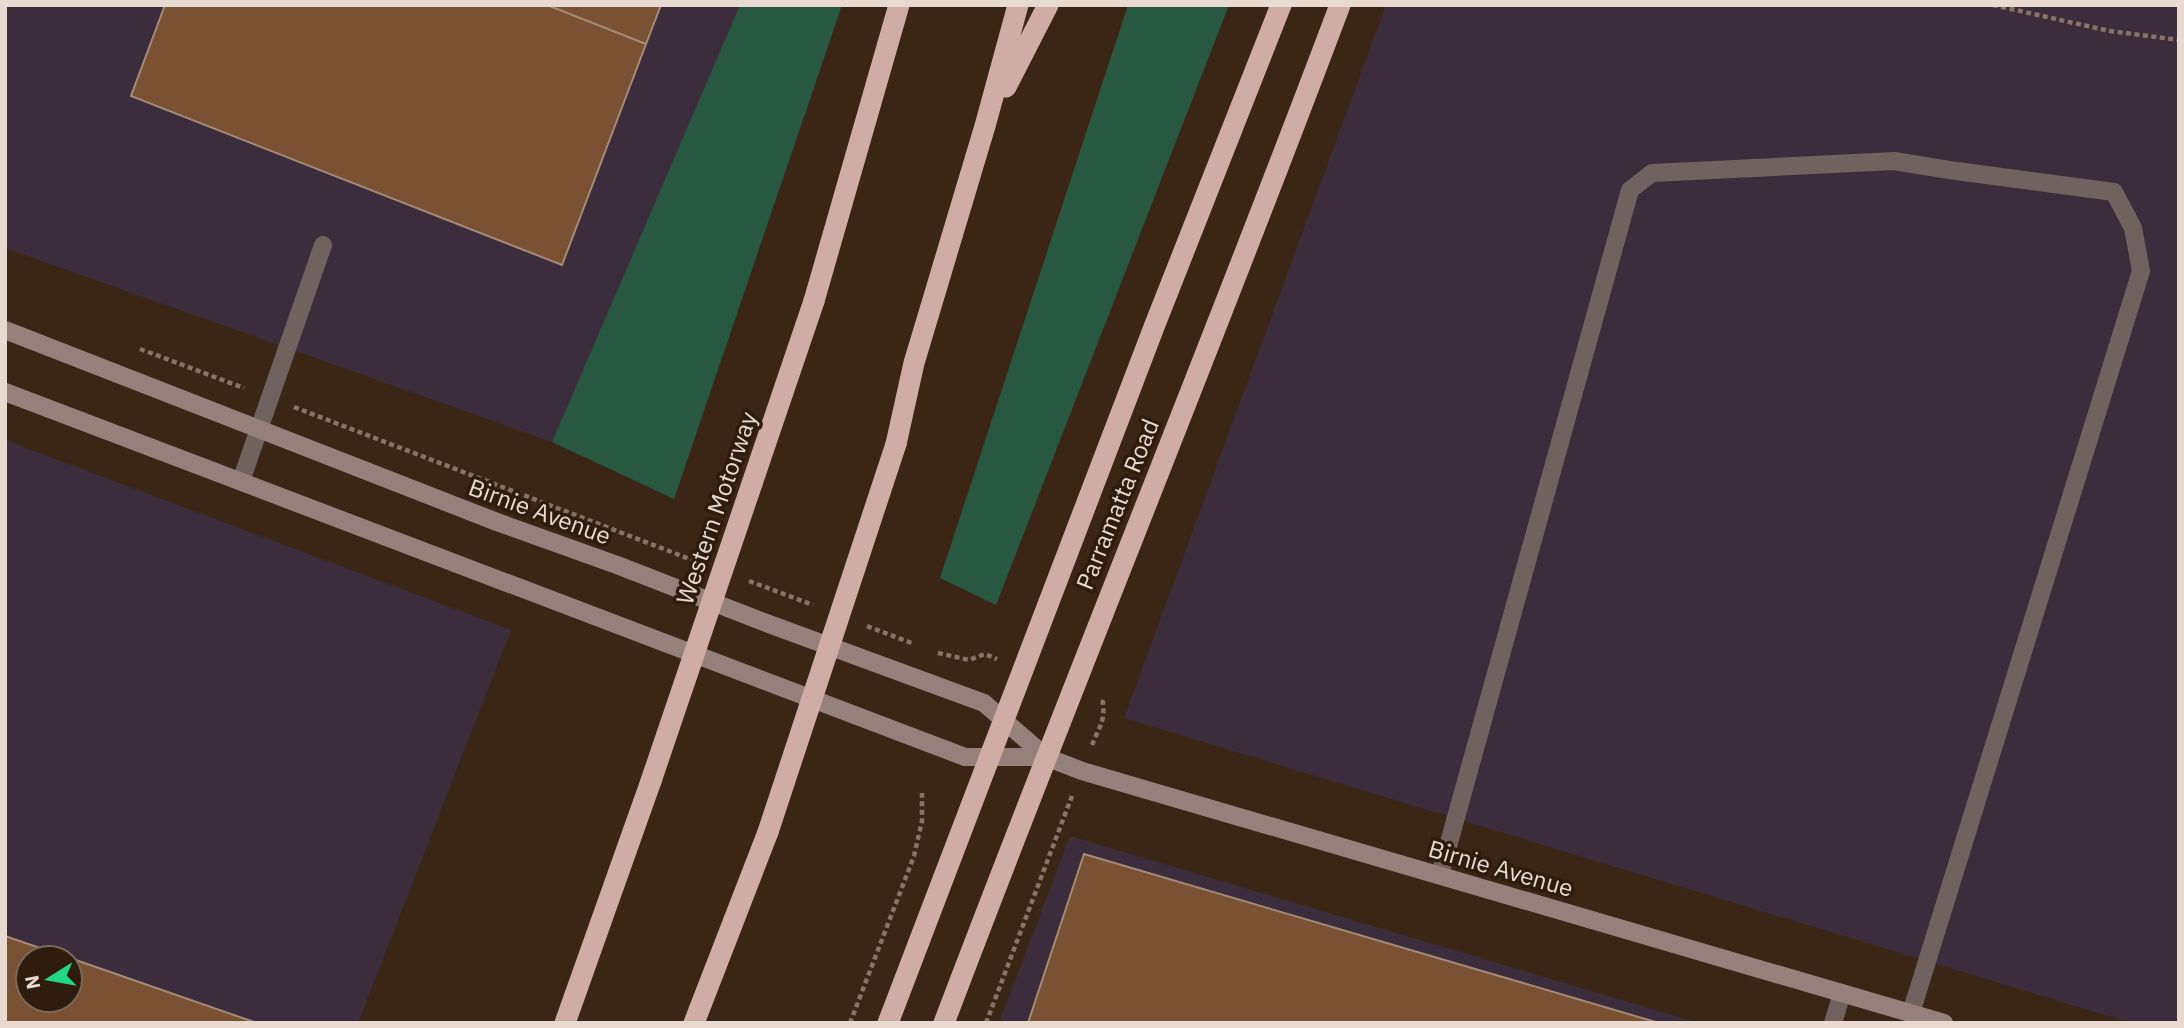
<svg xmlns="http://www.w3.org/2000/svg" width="2184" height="1028" font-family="'IBM Plex Sans',sans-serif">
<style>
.industrial{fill:#3b2d3b;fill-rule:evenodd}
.green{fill:#285842}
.building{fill:#7a5132;stroke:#a48a77;stroke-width:2}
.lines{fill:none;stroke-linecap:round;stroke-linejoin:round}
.path{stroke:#867467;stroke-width:4.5;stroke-dasharray:5 3.5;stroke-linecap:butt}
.lane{stroke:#70625f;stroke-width:18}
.secondary{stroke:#96807b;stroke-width:18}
.highway{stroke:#cfada5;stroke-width:21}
.highway-bridge{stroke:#cfada5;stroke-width:21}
.labels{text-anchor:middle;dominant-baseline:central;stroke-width:7;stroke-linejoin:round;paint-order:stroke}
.street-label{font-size:24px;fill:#e8dad0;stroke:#301c0c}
</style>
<rect width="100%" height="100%" fill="#3b2616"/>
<path class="industrial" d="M5,5H740L552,442L5,248Z
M1386,5H2179V1023H2131L1124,718Z
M5,440L511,630L358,1023H5ZM28,958H70V1000H28Z
M1070,836L1699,1023H999Z"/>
<path class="green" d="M740,5H842L674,499L552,442Z
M1128,5H1229L996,605L940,578Z"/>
<path class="building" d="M165,5H547L646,44L562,265L131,96Z
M547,5H661L646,44Z
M1084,854L1659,1023H1028Z
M5,936L69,958H28V1000H70V958L254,1022L5,1023Z"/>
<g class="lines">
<path class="path" d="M1993,5L2110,31L2179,40
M140,349L244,388
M294,407L695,561
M749,581L813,605
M867,626L914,644
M938,653L969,660L985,654L997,659
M1092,745C1099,727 1105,723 1103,702L1099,701
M850,1023L914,856L922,821V793
M986,1023L1072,796"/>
<path class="lane" d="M241,481L323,245
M1440,875L1630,190L1652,173L1894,161L1949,170L2114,192L2133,228L2141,271L1911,1013
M1833,1023L1842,993"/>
<path class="secondary" d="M5,330L497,522L617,565L769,624L984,703L1046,757L1082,771L1944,1023
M5,392L965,757H1046"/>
<path class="highway" d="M1006,87L1048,5
M814,301L899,5
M896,444L914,363L985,126L1018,5
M565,1023L651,781
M694,1023L768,832
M888,1023L1154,327L1281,5
M944,1023C1073,682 1212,346 1340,5"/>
<path class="highway-bridge" d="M651,781L814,301
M768,832L896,444"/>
</g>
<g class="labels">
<g class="street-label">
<text transform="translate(1117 504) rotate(-68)">Parramatta Road</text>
<text transform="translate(716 508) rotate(-71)">Western Motorway</text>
<text transform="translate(540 511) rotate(20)">Birnie Avenue</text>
<text transform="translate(1501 868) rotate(16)">Birnie Avenue</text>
</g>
</g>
<rect width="2184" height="1028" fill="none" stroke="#e8dad0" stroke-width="14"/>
<g transform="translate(49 979) rotate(259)"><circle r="33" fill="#301c0c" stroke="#7a685a" stroke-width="2"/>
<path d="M0-5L12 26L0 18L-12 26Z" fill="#22d887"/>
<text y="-10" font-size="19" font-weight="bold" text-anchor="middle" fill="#e8dad0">N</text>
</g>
</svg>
